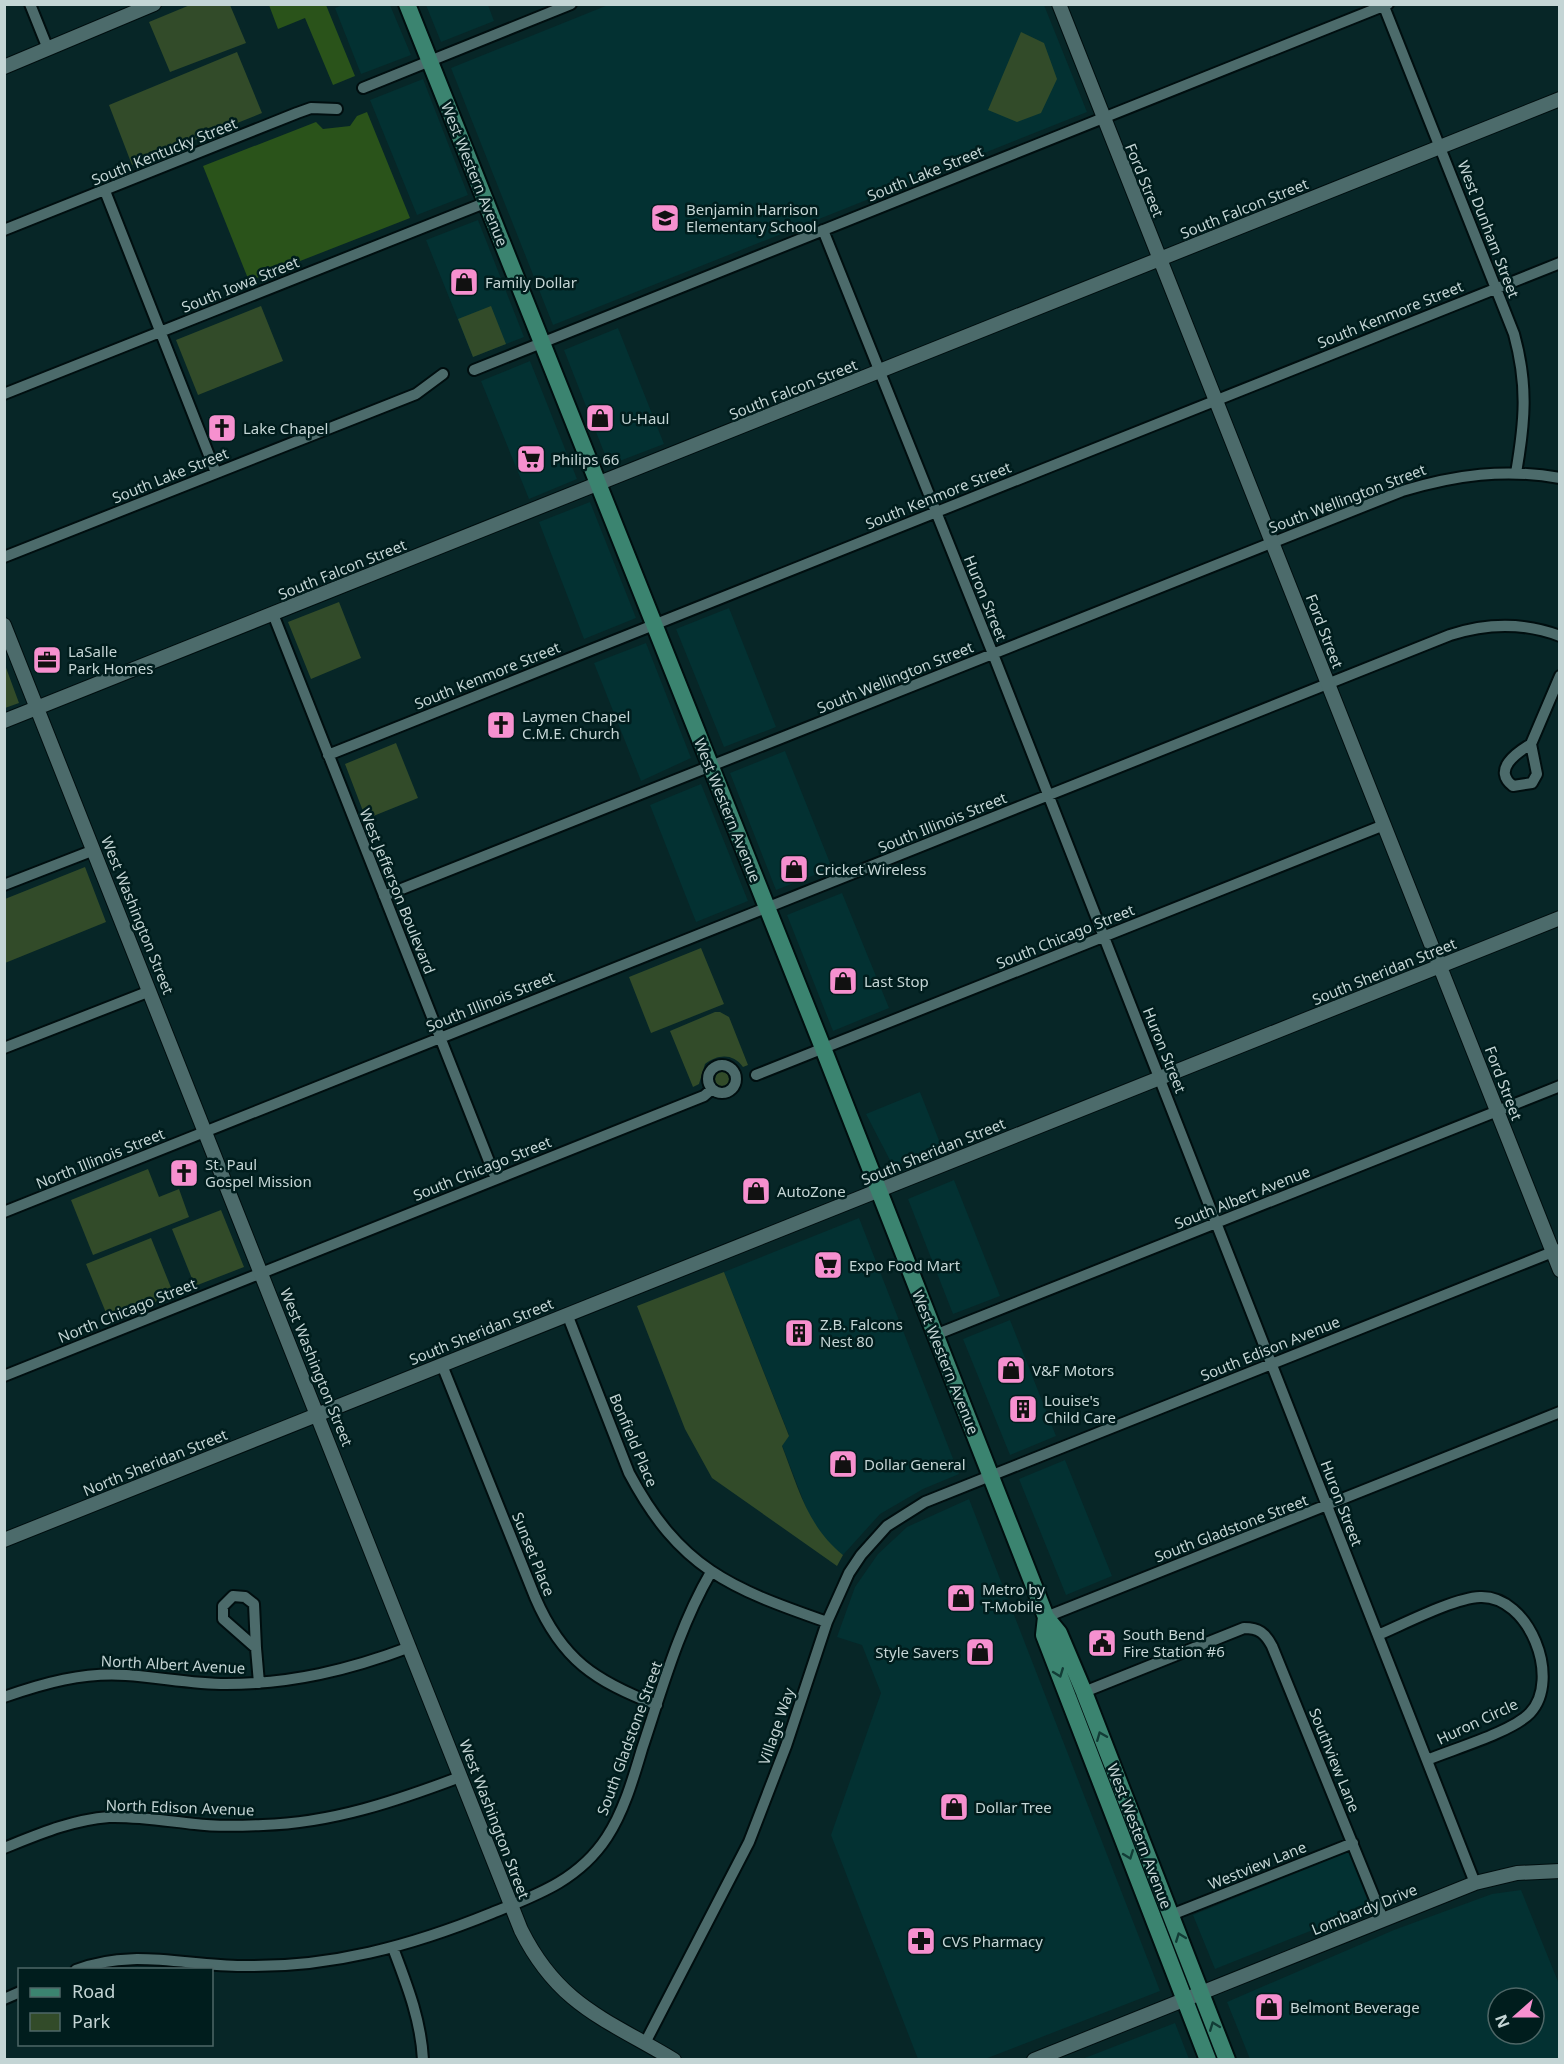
<svg xmlns="http://www.w3.org/2000/svg" width="1564" height="2064" font-family="'Noto Sans',sans-serif">
<style>
.built{fill:#033132;fill-rule:evenodd}
.green{fill:#324b29}
.forest{fill:#2a531a}
.lines{fill:none;stroke-linecap:round;stroke-linejoin:round}
.minor-casing{stroke:#000e0f;stroke-width:14}
.tertiary-casing{stroke:#000e0f;stroke-width:16}
.primary-casing{stroke:#000e0f;stroke-width:20}
.minor{stroke:#4c6b6b;stroke-width:10}
.tertiary{stroke:#4c6b6b;stroke-width:14}
.primary{stroke:#3b8470;stroke-width:16}
.oneway{stroke:#123c36}
.labels{text-anchor:middle;dominant-baseline:central;stroke-width:5;stroke-linejoin:round;paint-order:stroke}
.street-label{font-size:15px;fill:#c4d5d5;stroke:#001d1d}
.poi-label{font-size:15px;fill:#c4d5d5;stroke:#001d1d;text-anchor:start}
</style>
<rect width="100%" height="100%" fill="#072627"/>
<path class="built" d="M343,5H390L411,55L361,74L335,8Z
M426,5H488L494,21L441,42Z
M608,5H1044L1087,112L553,325L451,68Z
M423,79L468,195L417,215L370,100Z
M478,220L524,337L473,357L426,240Z
M618,328L664,444L609,465L564,350Z
M530,361L577,479L529,499L481,381Z
M590,502L636,618L584,639L539,522Z
M729,608L776,727L724,747L676,629Z
M646,643L691,758L641,781L594,663Z
M785,751L832,868L776,890L730,773Z
M701,784L748,901L696,922L650,805Z
M842,893L889,1008L833,1031L787,915Z
M920,1092L942,1148L893,1166L866,1114Z
M954,1180L1000,1296L953,1314L908,1199Z
M859,1218L959,1474L923,1489L880,1514L843,1555L827,1543L811,1521L782,1445L789,1435L724,1272Z
M1010,1320L1056,1436L1010,1455L963,1339Z
M1065,1460L1112,1576L1066,1595L1019,1479Z
M969,1499L1160,1991L985,2059H918L831,1835L881,1693L862,1645L837,1637L855,1587L878,1554L907,1527Z
M1360,1847L1383,1902L1215,1969L1193,1915Z
M1521,1890L1559,1984V2059H1250L1227,2002L1394,1930L1492,1894ZM1498,1998H1534V2034H1498Z
M1175,2023L1189,2059H1082L1090,2056Z"/>
<path class="green" d="M190,5H230L246,43L170,72L149,22Z
M1021,32L1044,43L1057,79L1041,113L1017,122L988,110Z
M237,52L262,113L132,165L109,105Z
M261,306L283,361L198,395L176,340Z
M491,306L506,344L473,357L458,319Z
M339,602L361,658L311,679L288,622Z
M5,665L19,703L5,708H4Z
M396,743L418,798L366,819L345,764Z
M85,867L106,922L5,963V899Z
M701,948L724,1004L651,1033L629,977Z
M715,1012H720L729,1017L748,1065L743,1067C733,1053 718,1054 705,1064L699,1084L693,1087L670,1031Z
M715 1079a7 7 0 1 1 14 0a7 7 0 1 1-14 0Z
M148,1169L159,1197L179,1189L189,1217L93,1255L71,1200Z
M221,1210L244,1267L195,1286L172,1229Z
M151,1238L174,1295L109,1320L86,1264Z
M724,1272L789,1436L782,1446C798,1487 807,1526 843,1555L837,1566L712,1478L685,1429L637,1306Z"/>
<path class="forest" d="M269,5H326L355,76L333,85L305,18L278,29Z
M367,112L410,218L249,281L203,166L316,122L323,129L350,126L357,116Z"/>
<g class="lines">
<g class="minor-casing">
<path id="minor" d="M30,4L48,49
M1383,4L1514,334C1528,385 1525,421 1516,473
M363,88L571,4
M105,191L216,473
M4,230L297,113L311,108L337,109
M823,230L993,654L1475,1883
M474,370L1388,4
M4,394L487,202
M4,557L416,394L443,374
M273,614L496,1179
M1531,744C1516,753 1492,770 1513,786L1532,783L1537,774L1531,744L1560,676
M328,755L1560,263
M4,885L94,850
M384,896L1402,491C1455,475 1505,468 1560,478
M4,1048L150,991
M708 1079a14 14 0 1 1 28 0a14 14 0 1 1-28 0Z
M756,1075L1384,825
M4,1212L1450,635C1487,623 1523,622 1560,636
M567,1314L629,1473C680,1569 730,1588 827,1622
M935,1335L1560,1086
M442,1365L535,1597C562,1660 595,1681 657,1705
M4,1376L704,1096L712,1089
M233,1596L245,1597L254,1604L256,1648L223,1619V1606Z
M1046,1617L1560,1412
M1378,1635C1404,1624 1454,1598 1480,1597C1529,1595 1562,1679 1530,1713C1512,1732 1453,1749 1427,1760
M256,1648L259,1683
M1084,1692L1244,1628C1259,1628 1265,1633 1272,1646L1383,1919
M4,1697C44,1683 83,1672 126,1675C159,1677 192,1684 226,1684C291,1684 349,1670 410,1647
M4,1848C39,1834 71,1820 109,1817C138,1816 166,1821 195,1824C217,1827 240,1826 263,1825C332,1823 396,1801 460,1777
M1171,1915L1353,1843
M393,1948C407,1985 421,2020 423,2060
M76,1970C131,1948 186,1966 242,1966C330,1968 411,1946 492,1913C537,1895 579,1880 607,1837C624,1811 633,1779 642,1749C662,1689 679,1627 711,1572
M4,1999L20,1992
M645,2043L749,1842L786,1746L827,1622L849,1573L861,1555L887,1526L925,1502L1560,1249"/>
</g>
<g class="tertiary-casing">
<path id="tertiary" d="M1059,4L1560,1270
M4,67L154,4
M4,625L521,1930C559,2006 606,2019 674,2060
M4,721L1560,99
M4,1540L1560,918
M1034,2060L1475,1883L1517,1873L1560,1871"/>
</g>
<g class="primary-casing">
<path id="primary" d="M407,4L823,1048L1046,1617L1059,1633L1084,1692L1227,2060
M1046,1617L1044,1635L1208,2060"/>
</g>
<use href="#minor" class="minor"/>
<use href="#tertiary" class="tertiary"/>
<use href="#primary" class="primary"/>
</g>
<defs><path id="oneway-chevron" d="M-2-3.5L2.5 0L-2 3.5" fill="none" stroke-width="1.6" stroke-linecap="round" stroke-linejoin="round" transform="scale(1.5)"/></defs>
<g class="oneway">
<use href="#oneway-chevron" transform="translate(1059 1673) rotate(69)"/>
<use href="#oneway-chevron" transform="translate(1101 1736) rotate(-112)"/>
<use href="#oneway-chevron" transform="translate(1129 1855) rotate(69)"/>
<use href="#oneway-chevron" transform="translate(1180 1937) rotate(-111)"/>
<use href="#oneway-chevron" transform="translate(1214 2026) rotate(-111)"/>
</g>
<defs>
<g id="school-square" transform="scale(1.5)"><rect x="-9" y="-9" width="18" height="18" rx="4" fill="#f690cf" stroke="#001d1d"/><path d="M0-5L7-2L0 1L-7-2ZM-4 1L0 2.5L4 1V4Q0 6-4 4Z" fill="#111"/></g>
<g id="shop-square" transform="scale(1.5)"><rect x="-9" y="-9" width="18" height="18" rx="4" fill="#f690cf" stroke="#001d1d"/><path d="M-5-2.5h2.3a2.7 3.5 0 0 1 5.4 0H5L5.5 6h-11ZM-1.5-2.5h3a1.5 2.3 0 0 0-3 0Z" fill="#111"/></g>
<g id="church-square" transform="scale(1.5)"><rect x="-9" y="-9" width="18" height="18" rx="4" fill="#f690cf" stroke="#001d1d"/><path d="M-1.2-6h2.4v3.5h3.3v2.4h-3.3V6h-2.4V-.1h-3.3v-2.4h3.3Z" fill="#111"/></g>
<g id="supermarket-square" transform="scale(1.5)"><rect x="-9" y="-9" width="18" height="18" rx="4" fill="#f690cf" stroke="#001d1d"/><path d="M-6-5.5h2.5l.6 2H6L4.5 2H-2.5L-4.4-4H-6ZM-1.5 3.2a1.3 1.3 0 1 0 .1 0ZM3 3.2a1.3 1.3 0 1 0 .1 0Z" fill="#111"/></g>
<g id="office-square" transform="scale(1.5)"><rect x="-9" y="-9" width="18" height="18" rx="4" fill="#f690cf" stroke="#001d1d"/><path d="M-6-3h4V-5.5h4V-3h4V5H-6ZM-1-4.5V-3h2v-1.5ZM-6 0V1H6V0Z" fill="#111"/></g>
<g id="building-square" transform="scale(1.5)"><rect x="-9" y="-9" width="18" height="18" rx="4" fill="#f690cf" stroke="#001d1d"/><path d="M-4-6H4V6H1V3H-1V6H-4ZM-2.5-4.3h1.7v1.8h-1.7ZM.8-4.3h1.7v1.8H.8ZM-2.5-1h1.7V.8h-1.7ZM.8-1h1.7V.8H.8Z" fill="#111"/></g>
<g id="civic-square" transform="scale(1.5)"><rect x="-9" y="-9" width="18" height="18" rx="4" fill="#f690cf" stroke="#001d1d"/><path d="M-.6-6.5H3V-4.5H.6V-3L4-1V1h2V6H-6V1h2V-1L-.6-3ZM-1.2 2.5V6h2.4V2.5Z" fill="#111"/></g>
<g id="pharmacy-square" transform="scale(1.5)"><rect x="-9" y="-9" width="18" height="18" rx="4" fill="#f690cf" stroke="#001d1d"/><path d="M-2-6h4v4h4v4h-4v4h-4v-4h-4v-4h4Z" fill="#111"/></g>
</defs>
<g fill-rule="evenodd">
<use href="#school-square" x="665" y="218"/>
<use href="#shop-square" x="464" y="282"/>
<use href="#shop-square" x="600" y="418"/>
<use href="#church-square" x="222" y="428"/>
<use href="#supermarket-square" x="531" y="459"/>
<use href="#office-square" x="47" y="660"/>
<use href="#church-square" x="501" y="725"/>
<use href="#shop-square" x="794" y="869"/>
<use href="#shop-square" x="843" y="981"/>
<use href="#church-square" x="184" y="1173"/>
<use href="#shop-square" x="756" y="1191"/>
<use href="#supermarket-square" x="828" y="1265"/>
<use href="#building-square" x="799" y="1333"/>
<use href="#shop-square" x="1011" y="1370"/>
<use href="#building-square" x="1023" y="1409"/>
<use href="#shop-square" x="843" y="1464"/>
<use href="#shop-square" x="961" y="1598"/>
<use href="#civic-square" x="1102" y="1643"/>
<use href="#shop-square" x="980" y="1652"/>
<use href="#shop-square" x="954" y="1807"/>
<use href="#pharmacy-square" x="921" y="1941"/>
<use href="#shop-square" x="1269" y="2007"/>
</g>
<g class="labels">
<g class="street-label">
<text transform="translate(164 151) rotate(-22)">South Kentucky Street</text>
<text transform="translate(925 173) rotate(-22)">South Lake Street</text>
<text transform="translate(475 174) rotate(68)">West Western Avenue</text>
<text transform="translate(1145 180) rotate(68)">Ford Street</text>
<text transform="translate(1244 208) rotate(-22)">South Falcon Street</text>
<text transform="translate(1489 229) rotate(69)">West Dunham Street</text>
<text transform="translate(240 284) rotate(-22)">South Iowa Street</text>
<text transform="translate(1390 314) rotate(-22)">South Kenmore Street</text>
<text transform="translate(793 389) rotate(-22)">South Falcon Street</text>
<text transform="translate(170 475) rotate(-22)">South Lake Street</text>
<text transform="translate(938 495) rotate(-22)">South Kenmore Street</text>
<text transform="translate(1347 498) rotate(-21)">South Wellington Street</text>
<text transform="translate(342 569) rotate(-22)">South Falcon Street</text>
<text transform="translate(986 598) rotate(68)">Huron Street</text>
<text transform="translate(1325 631) rotate(69)">Ford Street</text>
<text transform="translate(487 675) rotate(-22)">South Kenmore Street</text>
<text transform="translate(895 677) rotate(-22)">South Wellington Street</text>
<text transform="translate(728 810) rotate(68)">West Western Avenue</text>
<text transform="translate(942 822) rotate(-22)">South Illinois Street</text>
<text transform="translate(398 891) rotate(68)">West Jefferson Boulevard</text>
<text transform="translate(138 915) rotate(68)">West Washington Street</text>
<text transform="translate(1065 936) rotate(-22)">South Chicago Street</text>
<text transform="translate(1384 971) rotate(-22)">South Sheridan Street</text>
<text transform="translate(490 1001) rotate(-22)">South Illinois Street</text>
<text transform="translate(1165 1050) rotate(68)">Huron Street</text>
<text transform="translate(1504 1083) rotate(69)">Ford Street</text>
<text transform="translate(933 1151) rotate(-22)">South Sheridan Street</text>
<text transform="translate(100 1158) rotate(-22)">North Illinois Street</text>
<text transform="translate(482 1168) rotate(-22)">South Chicago Street</text>
<text transform="translate(1242 1197) rotate(-22)">South Albert Avenue</text>
<text transform="translate(127 1310) rotate(-22)">North Chicago Street</text>
<text transform="translate(481 1331) rotate(-22)">South Sheridan Street</text>
<text transform="translate(1270 1348) rotate(-22)">South Edison Avenue</text>
<text transform="translate(946 1362) rotate(68)">West Western Avenue</text>
<text transform="translate(317 1367) rotate(68)">West Washington Street</text>
<text transform="translate(634 1440) rotate(67)">Bonfield Place</text>
<text transform="translate(155 1462) rotate(-22)">North Sheridan Street</text>
<text transform="translate(1342 1503) rotate(69)">Huron Street</text>
<text transform="translate(1231 1528) rotate(-21)">South Gladstone Street</text>
<text transform="translate(534 1554) rotate(68)">Sunset Place</text>
<text transform="translate(173 1664) rotate(3)">North Albert Avenue</text>
<text transform="translate(1477 1721) rotate(-25)">Huron Circle</text>
<text transform="translate(776 1726) rotate(-71)">Village Way</text>
<text transform="translate(629 1738) rotate(-70)">South Gladstone Street</text>
<text transform="translate(1335 1760) rotate(68)">Southview Lane</text>
<text transform="translate(180 1807) rotate(2)">North Edison Avenue</text>
<text transform="translate(495 1819) rotate(69)">West Washington Street</text>
<text transform="translate(1140 1836) rotate(69)">West Western Avenue</text>
<text transform="translate(1257 1865) rotate(-22)">Westview Lane</text>
<text transform="translate(1364 1909) rotate(-22)">Lombardy Drive</text>
</g>
<g class="poi-label">
<text x="686" y="209">Benjamin Harrison<tspan x="686" dy="17">Elementary School</tspan></text>
<text x="485" y="282">Family Dollar</text>
<text x="621" y="418">U-Haul</text>
<text x="243" y="428">Lake Chapel</text>
<text x="552" y="459">Philips 66</text>
<text x="68" y="651">LaSalle<tspan x="68" dy="17">Park Homes</tspan></text>
<text x="522" y="716">Laymen Chapel<tspan x="522" dy="17">C.M.E. Church</tspan></text>
<text x="815" y="869">Cricket Wireless</text>
<text x="864" y="981">Last Stop</text>
<text x="205" y="1164">St. Paul<tspan x="205" dy="17">Gospel Mission</tspan></text>
<text x="777" y="1191">AutoZone</text>
<text x="849" y="1265">Expo Food Mart</text>
<text x="820" y="1324">Z.B. Falcons<tspan x="820" dy="17">Nest 80</tspan></text>
<text x="1032" y="1370">V&amp;F Motors</text>
<text x="1044" y="1400">Louise's<tspan x="1044" dy="17">Child Care</tspan></text>
<text x="864" y="1464">Dollar General</text>
<text x="982" y="1589">Metro by<tspan x="982" dy="17">T-Mobile</tspan></text>
<text x="1123" y="1634">South Bend<tspan x="1123" dy="17">Fire Station #6</tspan></text>
<text x="959" y="1652" text-anchor="end">Style Savers</text>
<text x="975" y="1807">Dollar Tree</text>
<text x="942" y="1941">CVS Pharmacy</text>
<text x="1290" y="2007">Belmont Beverage</text>
</g>
</g>
<rect width="1564" height="2064" fill="none" stroke="#c4d5d5" stroke-width="12"/>
<rect x="18" y="1968" width="195" height="78" fill="#001d1d" stroke="#4e6767" stroke-width="1.5"/>
<rect x="30" y="1988" width="30" height="9" fill="#3b8470" stroke="#4e6767" stroke-width="1.5"/>
<text x="72" y="1998" font-size="18" fill="#c4d5d5">Road</text>
<rect x="30" y="2013" width="30" height="18" fill="#324b29" stroke="#4e6767" stroke-width="1.5"/>
<text x="72" y="2028" font-size="18" fill="#c4d5d5">Park</text>
<g transform="translate(1516 2016) rotate(249)"><circle r="28" fill="#001d1d" stroke="#4e6767" stroke-width="1.5"/>
<path d="M0-4.5L10 22L0 15L-10 22Z" fill="#f690cf"/>
<text y="-9" font-size="16" font-weight="bold" text-anchor="middle" fill="#c4d5d5">N</text>
</g>
</svg>
